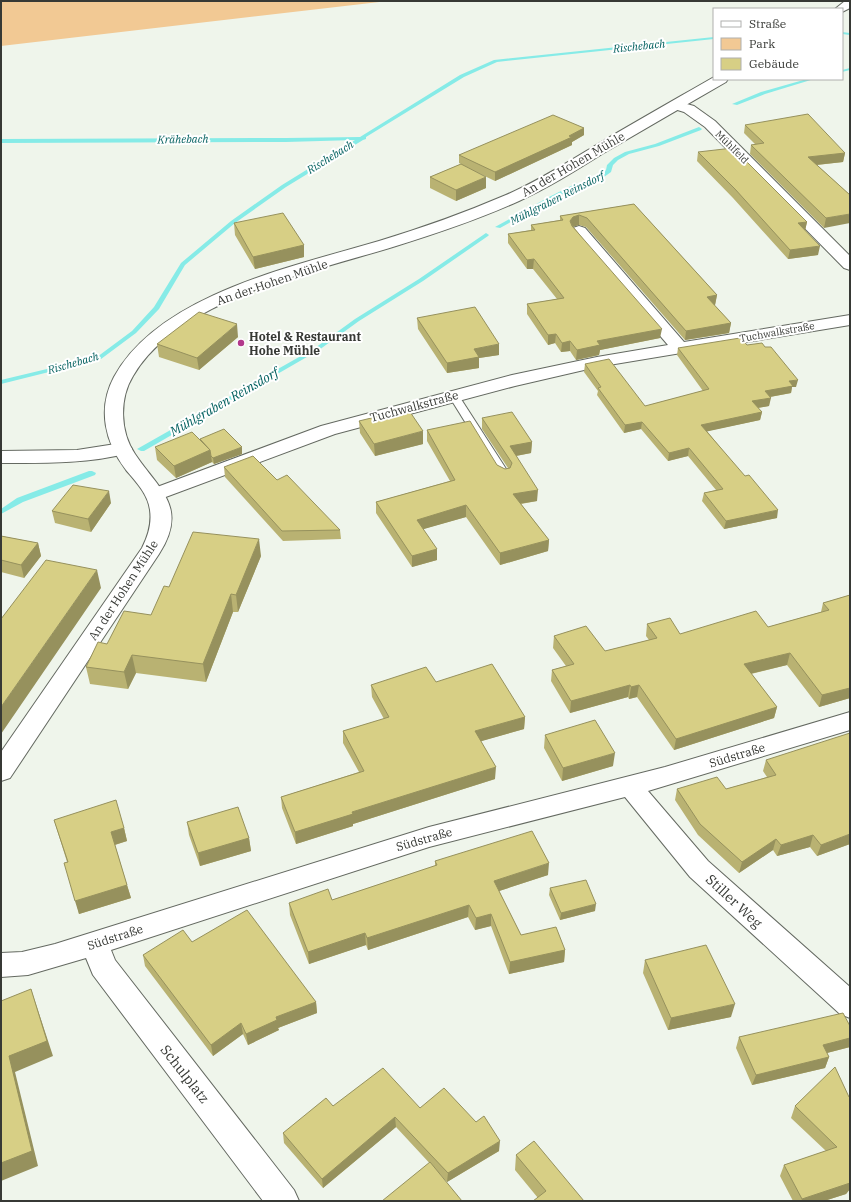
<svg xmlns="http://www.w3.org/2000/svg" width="851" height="1202" font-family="'IBM Plex Serif',serif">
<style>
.green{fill:#f2c994}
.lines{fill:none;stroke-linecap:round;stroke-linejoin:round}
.stream{fill:#86ebe7;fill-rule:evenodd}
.lane-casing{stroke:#646961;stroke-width:2}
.street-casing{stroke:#646961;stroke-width:2}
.secondary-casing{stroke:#646961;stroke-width:2}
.lane{fill:#fff;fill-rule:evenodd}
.street{fill:#fff;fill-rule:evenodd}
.secondary{fill:#fff;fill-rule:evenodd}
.wall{fill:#b9b272}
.shaded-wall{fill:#96915d}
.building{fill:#d7cf85;stroke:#96915d}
.poi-dot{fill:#b2388b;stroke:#fff;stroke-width:1.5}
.labels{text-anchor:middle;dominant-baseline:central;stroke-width:4;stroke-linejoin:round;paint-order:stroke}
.far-street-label{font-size:10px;fill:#373935;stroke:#fff}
.far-water-label{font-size:11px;font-style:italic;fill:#015f5e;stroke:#fff}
.street-label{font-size:12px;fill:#373935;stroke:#fff}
.poi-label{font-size:12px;font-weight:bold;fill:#373935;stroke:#fff;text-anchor:start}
.water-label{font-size:13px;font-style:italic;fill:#015f5e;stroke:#fff}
.near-street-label{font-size:14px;fill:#373935;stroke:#fff}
</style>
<rect width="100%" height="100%" fill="#eff5eb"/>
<path class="green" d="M1,1H388L1,46Z"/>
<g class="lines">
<path class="stream" d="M842,32L850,33V35L842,34Z
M714,37V39L497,62L464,77L366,137V139L363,140L286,187L235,223L185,265L159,309L136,333L101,359L1,384V380L97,357L132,331L154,307L181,263L231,221L282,185L355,140L286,142L1,143V139L286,138L360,137L460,75L494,60Z
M850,68V70L842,72V70Z
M807,79H814L765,94L737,105L732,104L761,92Z
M699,127L702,129L701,130L659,146L629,154L618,160L613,165L611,172L604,177L575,188L553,199L500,228L495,227L549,197L571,186L600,175L606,170L607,165L614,158L625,152L655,144Z
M486,233L489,235L488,236L423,281L359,321L319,350L144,451H141L137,449L315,348L355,319L419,279Z
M89,471H92L96,473L95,475L23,502L1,514V509L17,498Z"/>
<g class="lane-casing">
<path id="lane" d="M454,393L459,396L510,475L508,478L504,479L498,475L449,396Z"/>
</g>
<g class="street-casing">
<path id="street" d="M676,101L694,106L715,121L850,256V270L844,268L705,127L684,112L671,108L669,105L671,102Z
M579,226L585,228L684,342L850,315V325L597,367L515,386L335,434L163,498L156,500L149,498L146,494L149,490L321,426L512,375L597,357L668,345L573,234L571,231L573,228Z
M122,443L129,445L132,449L129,453C87,464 44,463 1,463V451L77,450Z
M850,712V730L648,791L708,861L850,987V1018L840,1014L690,877L625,797L429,847L111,950L115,960L294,1190L299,1201H263L93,975L86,958L28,975L1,977V953L22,952L55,944L429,827L665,767Z"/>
</g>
<g class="secondary-casing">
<path id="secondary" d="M845,1H850V8L842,12V9H835Z
M714,77V79H728L726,82C684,106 643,130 602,154C575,171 548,188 519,201C479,219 438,233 396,246C316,271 177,299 133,376C119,399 120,432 135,454C159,490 189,507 159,554L10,778L1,781V752L142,548C148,536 152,524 150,510C148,494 136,482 126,470C105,442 97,409 114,377C159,294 295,266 379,241C422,228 464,213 506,195C536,182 565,164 593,147C633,123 674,100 714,77Z"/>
</g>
<use href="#lane" class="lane"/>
<use href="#street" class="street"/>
<use href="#secondary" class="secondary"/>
</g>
<path class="wall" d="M745,125L845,153L843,162L817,165L850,195L824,228L750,154L751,145L755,144L744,133Z
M584,128V135L572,142V145L495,181L468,168L486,188L456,201L430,188V177L461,164L459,163V155Z
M698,152L807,222L805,230L818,255L788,259L733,198L697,161Z
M634,204L717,295L715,305H714L731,323L729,333L685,340L586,227L579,225L573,226L660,338L600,350L599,355L576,360L570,351L561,352L555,343L548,345L527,314V304L557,299L533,269H527L508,243V234L531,230V225L560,220V216Z
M234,223L304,245V257L255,269L235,235Z
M417,318L499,355L479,358V368L447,373L418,329Z
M238,337L199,370L159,357L157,344Z
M747,345L796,387H792L791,393L770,397L769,406L758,408L762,412L760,420L707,431L777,518L724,529L702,501L704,493L716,490L688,456L668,461L641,429L624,433L597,395L598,391L584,372L585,364L645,406L703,391L677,355L678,348Z
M482,418L532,442L531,453L516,456L537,501L521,504L549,540L548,551L500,565L466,517L423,529L437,560L412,567L376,513V502L450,481L427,441V430L505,469L508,468L482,429Z
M359,421L423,444L375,456L360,433Z
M200,439L242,454L214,464L212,462L176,478L157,460L155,447Z
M224,467L277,480L340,530L341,539L283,541L225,477Z
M111,503L91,532L55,523L52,511Z
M1,536L38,543L41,556L24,578L1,572Z
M261,556L238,612H233L206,682L136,673L128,689L90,684L86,667L107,644L151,615L169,587Z
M850,595V698L819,707L787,665L751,674L777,707L774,718L674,750L637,697L629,699L628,697L570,713L551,681L552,670L566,666L553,648L554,636L605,651L649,640L646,636L647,624L680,634L768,627L821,612L823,603Z
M436,682L525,717L524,729L481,741L495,779L353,824V826L296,844L282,808L281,797L359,772L343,743V731L384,719L372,697L371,685Z
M545,735L613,766L562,781L544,748Z
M766,760L850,844L817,856L810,847L777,856L773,850L739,873L698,835L675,800L677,789H726L767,777L763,771Z
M54,820L124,828L127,841L115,845L127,885L131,898L79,914L67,862Z
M187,822L249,838L251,851L200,866L189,835Z
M435,861L548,875L499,891L521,935L565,950L564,962L509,974L491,926L475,930L468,917L368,950L366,945L309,964L290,915L289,903L332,900L435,866Z
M550,888L595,911L560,920L549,895Z
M192,942L316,1002L317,1013L278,1028L279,1030L248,1045L243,1034L213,1056L145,966L143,955Z
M645,960L731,1017L668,1030L643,973Z
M850,1026V1047L827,1053L829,1057L825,1068L752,1085L736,1048L739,1037Z
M850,1096V1189L846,1194L824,1201H793L780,1176L784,1165L826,1151L791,1118L795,1106Z
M333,1106L420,1108L499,1151L447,1182L396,1127L323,1188L284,1143L283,1133Z
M516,1155L584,1201L538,1198L515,1170Z"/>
<path class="shaded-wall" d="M584,128V135L572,142V145L495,181V172L569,136Z
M845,153L843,162L806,166L808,157Z
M486,177V188L456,201V190Z
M850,214V223L824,228L826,218Z
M579,215V225L573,227L570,221L573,217Z
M807,222L805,231L798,223Z
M304,245V257L255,269L253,257Z
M820,246L818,255L788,259L790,250Z
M534,259L533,269H527V260Z
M717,295L715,305L706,307L707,297Z
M731,323L729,333L685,340L686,331Z
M237,324L238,337L199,370L197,358Z
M662,329L660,338L600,350L599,355L576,360L577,350L597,341Z
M556,334L555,343L548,345V335Z
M570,341V351L561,352L562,343Z
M499,344V355L479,358V368L447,373V363L474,349Z
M798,380L796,387H792L791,393L764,398L765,391L789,381Z
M771,398L769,406L751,409L752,401Z
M762,412L760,420L700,433L701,425Z
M642,422L641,429L624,433L625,425Z
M423,431V444L375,456L374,444Z
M532,442L531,453L510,457V446Z
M242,447V454L214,464L213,458Z
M689,448L688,456L668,461L669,453Z
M210,450L212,462L176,478L174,466Z
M538,490L537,501L512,505L513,494Z
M109,491L111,503L91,532L88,519Z
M466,505V517L417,531V520Z
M778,510L777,518L724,529L726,521Z
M259,539L261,556L238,612L236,595Z
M549,540L548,551L500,565V553Z
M38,543L41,556L24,578L21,565Z
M437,549V560L412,567V556Z
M97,570L101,588L1,734V707Z
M231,594L233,612L206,682L203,664Z
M790,653L787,665L741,676L744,664Z
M132,655L136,673L128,689L124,672Z
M630,685L628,697L570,713L571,701Z
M639,685L637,697L629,699L631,687Z
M850,688V698L819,707L822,695Z
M777,707L774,718L674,750L676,739Z
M525,717L524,729L475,743V731Z
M615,753L613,766L562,781L563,768Z
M496,767L495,779L353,824V826L296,844L295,832L352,812Z
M124,828L127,841L114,845L111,832Z
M850,834V844L817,856L821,845Z
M813,835L810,847L777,856L781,845Z
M249,838L251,851L200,866L198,853Z
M776,839L773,850L739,873L742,862Z
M549,863L548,875L493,893L494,881Z
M127,885L131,898L79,914L75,901Z
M596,904L595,911L560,920L561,913Z
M469,905L468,917L368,950L367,938Z
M491,914V926L475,930L476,918Z
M365,933L366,945L309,964L308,952Z
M565,950L564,962L509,974L510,962Z
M31,989L53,1056L15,1072L38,1166L1,1181V1163L9,1056Z
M316,1002L317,1013L278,1028L279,1030L248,1045L246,1034L276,1017Z
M735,1004L731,1017L668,1030L671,1018Z
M241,1023L243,1034L213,1056L211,1045Z
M850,1038V1047L819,1055L823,1045Z
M829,1057L825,1068L752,1085L756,1075Z
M395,1117L396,1127L323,1188L322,1179Z
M500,1141L499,1151L447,1182L448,1173Z
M850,1183V1189L846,1194L824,1201H801L802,1199Z"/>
<path class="building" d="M808,114L845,153L808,157L850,195V214L826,218L751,145L764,143L745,125Z
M553,115L584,128L569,136L572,137L495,172L459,155Z
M733,148L807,222L798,223L820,246L790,250L735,189L698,152Z
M461,164L486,177L456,190L430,177Z
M634,204L717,295L707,297L731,323L686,331L587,218L579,215L573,217L570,221L572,226L662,329L597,341L600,345L577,350L570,341L562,343L556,334L548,335L527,304L564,298L534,259L527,260L508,234L535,230L531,225L563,220L560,216Z
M283,213L304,245L253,257L234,223Z
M475,307L499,344L474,349L479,357L447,363L417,318Z
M199,312L237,324L197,358L157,344Z
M740,338L747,345L762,343L765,347H771L798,380L789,381L793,386L765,391L771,398L752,401L762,412L701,425L745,476L749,475L778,510L726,521L704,493L723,489L689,448L669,453L642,422L625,425L598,388L601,387L585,364L609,359L645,406L709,389L678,348Z
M408,409L423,431L374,444L359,421Z
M512,412L532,442L510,446L538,490L513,494L549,540L500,553L466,505L417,520L437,549L412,556L376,502L455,480L427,430L470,421L497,465L505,469L510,468L512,463L482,418Z
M224,429L242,447L213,458L211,456L210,450L200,439Z
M192,432L210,450L174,466L155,447Z
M253,456L277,480L287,475L340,530L282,531L224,467Z
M73,485L109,491L88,519L52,511Z
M193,532L259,539L236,595L231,594L203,664L132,655L124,672L86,667L98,642L107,644L124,611L151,615L164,586L169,587Z
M1,536L38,543L21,565L1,560Z
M46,560L97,570L1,707V619Z
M850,595V688L822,695L790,653L744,664L777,707L676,739L639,685L631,687L630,685L571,701L552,670L574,664L554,636L586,626L605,651L657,638L647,624L670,618L680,634L756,611L768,627L829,610L823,603Z
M492,664L525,717L475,731L496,767L352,812L353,814L295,832L281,797L364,771L343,731L389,717L371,685L426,667L436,682Z
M595,720L615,753L563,768L545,735Z
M850,733V834L821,845L813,835L781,845L776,839L742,862L700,824L677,789L717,777L726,789L776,775L766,760Z
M116,800L124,828L111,832L127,885L75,901L64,863L68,862L54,820Z
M238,807L249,838L198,853L187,822Z
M532,831L549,863L494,881L521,935L556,927L565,950L510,962L491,914L476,918L469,905L367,938L365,933L308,952L289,903L328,889L332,900L437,865L435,861Z
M586,880L596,904L561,913L550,888Z
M247,910L316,1002L276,1017L277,1020L246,1034L241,1023L211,1045L143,955L183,930L192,942Z
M706,945L735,1004L671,1018L645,960Z
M31,989L47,1041L9,1056L32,1151L1,1163V1001Z
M843,1013L850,1026V1038L823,1045L829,1057L756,1075L739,1037Z
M835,1067L849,1097L850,1096V1183L802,1199L784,1165L837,1147L795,1106Z
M383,1068L420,1108L444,1088L476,1122L484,1116L500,1141L448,1173L395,1117L322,1179L283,1133L326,1098L333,1106Z
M534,1141L584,1201H533L546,1191L516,1155Z
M430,1162L462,1201H382Z"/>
<circle class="poi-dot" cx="241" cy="343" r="4"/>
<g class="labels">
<g class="far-street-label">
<text transform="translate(732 147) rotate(45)">Mühlfeld</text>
<text transform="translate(777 332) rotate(-10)">Tuchwalkstraße</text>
</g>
<g class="far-water-label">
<text transform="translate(639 46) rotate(-6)">Rischebach</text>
<text transform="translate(183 139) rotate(-1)">Krähebach</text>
<text transform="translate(330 157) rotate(-32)">Rischebach</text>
<text transform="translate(557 198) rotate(-27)">Mühlgraben Reinsdorf</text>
<text transform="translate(73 363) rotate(-16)">Rischebach</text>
</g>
<g class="street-label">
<text transform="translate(573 164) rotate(-30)">An der Hohen Mühle</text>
<text transform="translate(272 282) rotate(-19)">An der Hohen Mühle</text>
<text transform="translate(414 406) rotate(-15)">Tuchwalkstraße</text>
<text transform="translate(123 590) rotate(-57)">An der Hohen Mühle</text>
<text transform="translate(737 755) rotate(-17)">Südstraße</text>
<text transform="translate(424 839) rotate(-16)">Südstraße</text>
<text transform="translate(115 937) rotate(-18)">Südstraße</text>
</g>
<g class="poi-label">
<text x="249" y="336">Hotel &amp; Restaurant<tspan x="249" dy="14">Hohe Mühle</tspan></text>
</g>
<g class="water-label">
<text transform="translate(224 402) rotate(-30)">Mühlgraben Reinsdorf</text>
</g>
<g class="near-street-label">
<text transform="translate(734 901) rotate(43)">Stiller Weg</text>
<text transform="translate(185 1074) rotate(52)">Schulplatz</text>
</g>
</g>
<rect width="851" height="1202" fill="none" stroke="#373935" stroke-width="4"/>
<rect x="713" y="8" width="130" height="72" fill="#ffffff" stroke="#afb0ae"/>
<rect x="721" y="21" width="20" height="6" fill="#ffffff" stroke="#afb0ae"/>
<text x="749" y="28" font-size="12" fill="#373935">Straße</text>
<rect x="721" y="38" width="20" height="12" fill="#f2c994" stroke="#afb0ae"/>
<text x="749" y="48" font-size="12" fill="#373935">Park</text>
<rect x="721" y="58" width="20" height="12" fill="#d7cf85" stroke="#afb0ae"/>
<text x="749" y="68" font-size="12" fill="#373935">Gebäude</text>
</svg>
